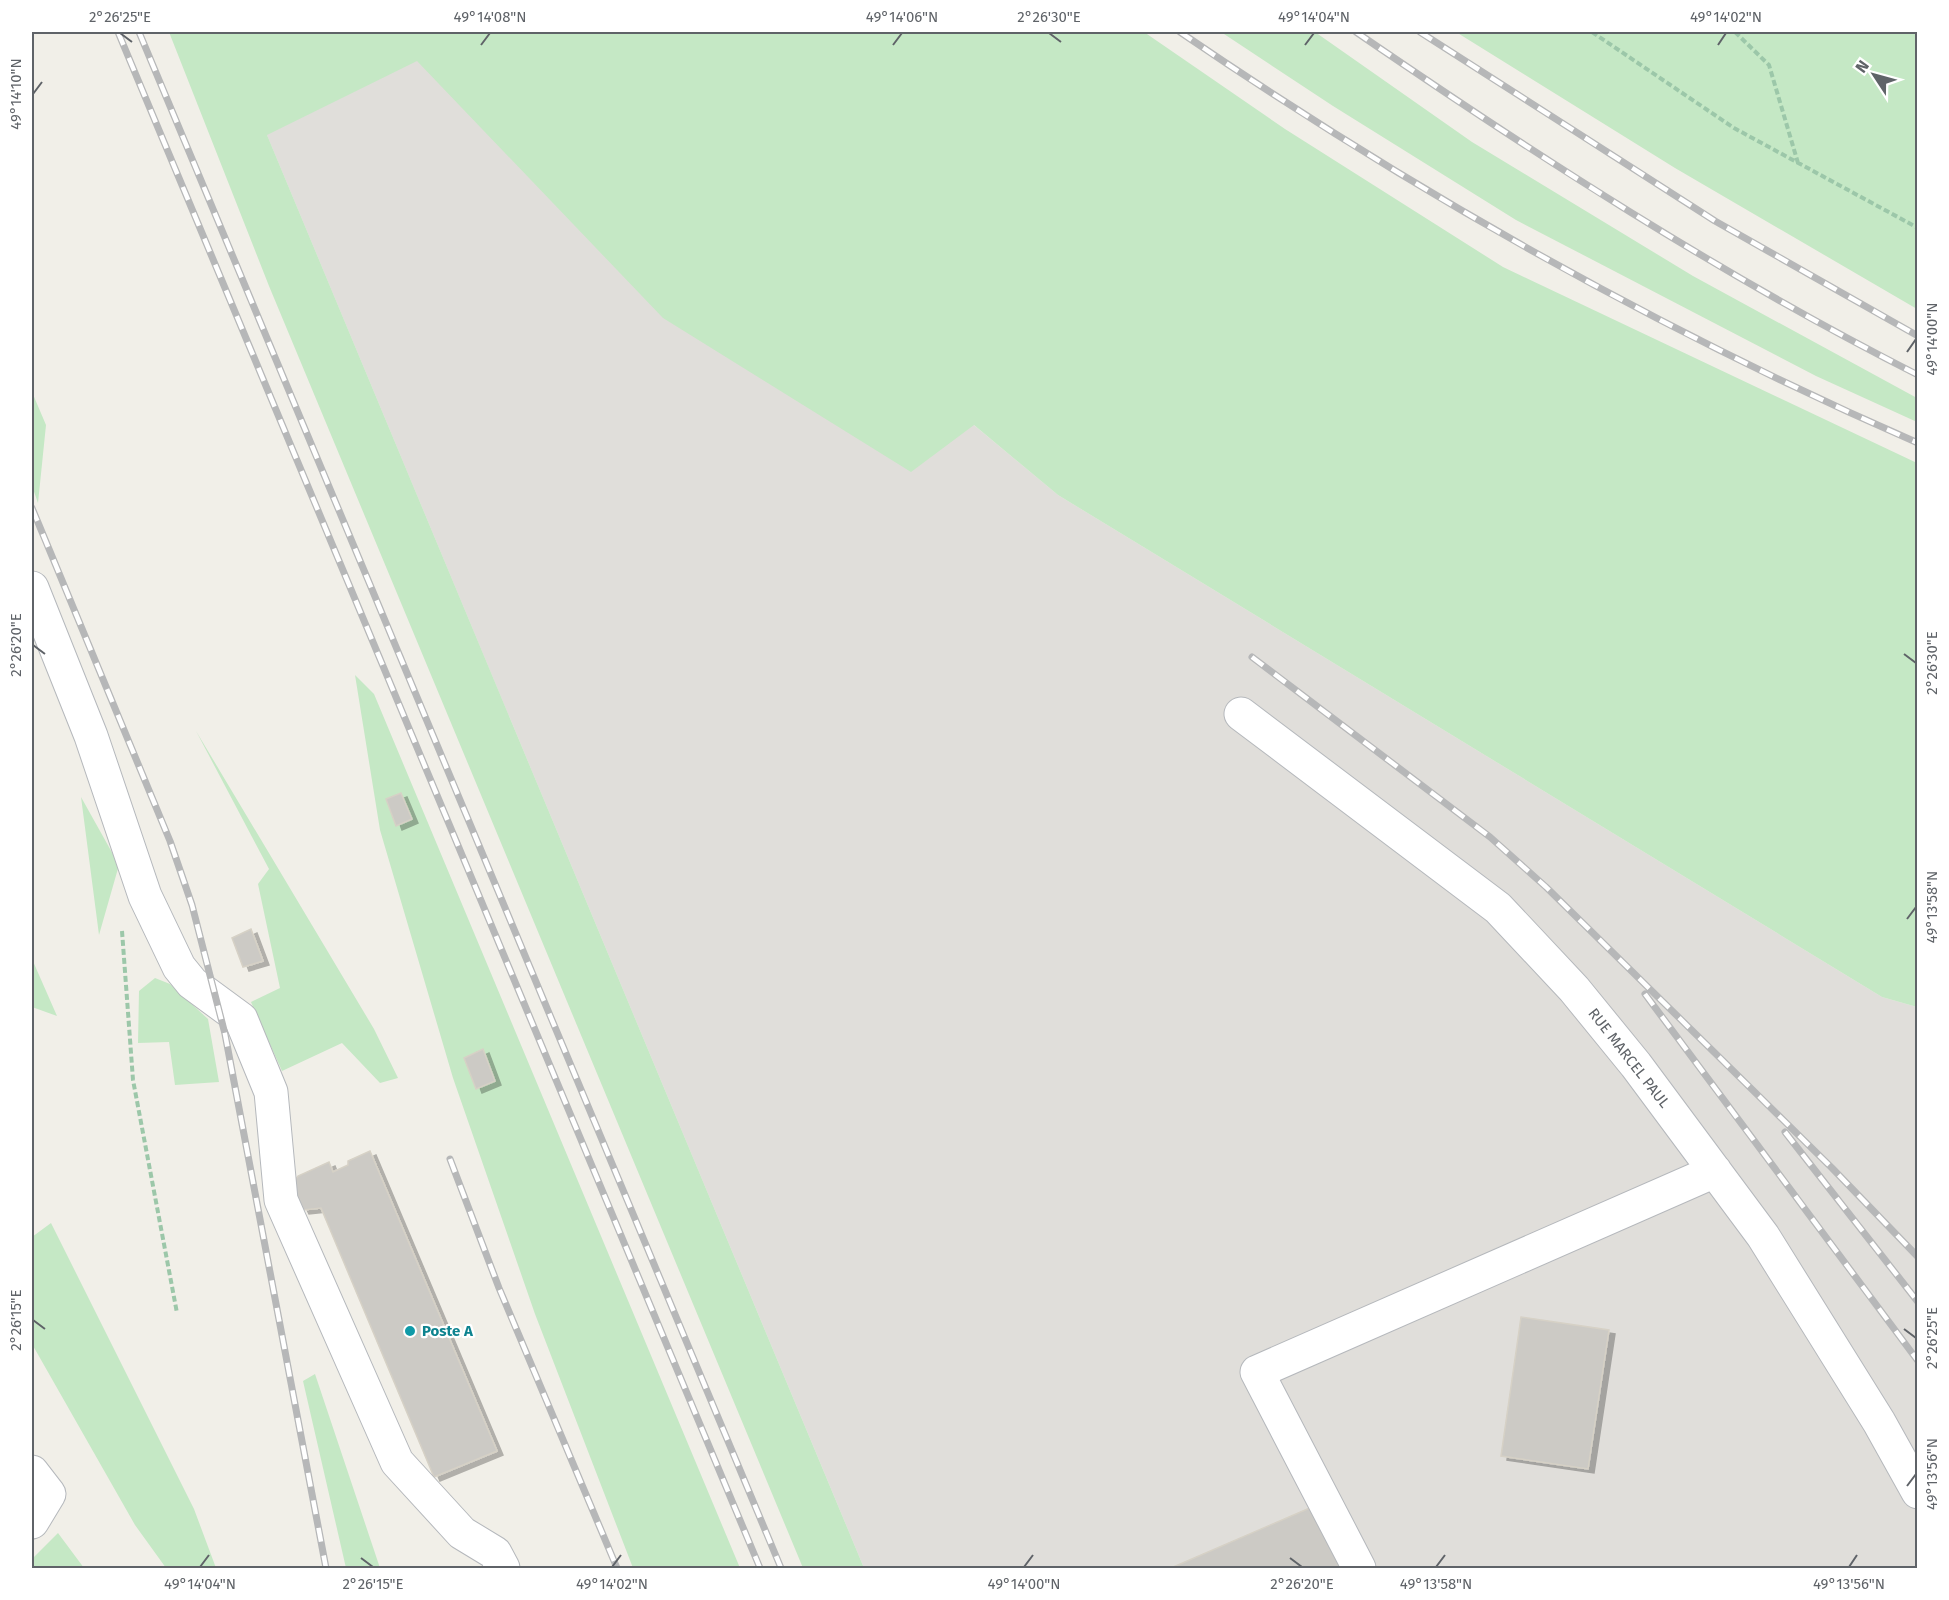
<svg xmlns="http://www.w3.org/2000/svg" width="1949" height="1600" font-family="'Fira Sans',sans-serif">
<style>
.industrial{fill:#e0deda}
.green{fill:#c5e8c5}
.building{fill:#cccac5;stroke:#d6d1c6;stroke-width:1.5;filter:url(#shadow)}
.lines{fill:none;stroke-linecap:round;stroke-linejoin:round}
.minor-casing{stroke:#b5b8bc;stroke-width:35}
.path{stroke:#9cc7a9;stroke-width:4;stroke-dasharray:6 3;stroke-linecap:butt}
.minor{stroke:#fff;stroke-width:33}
.rail-casing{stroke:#b6b7b8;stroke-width:7}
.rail{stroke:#fff;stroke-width:4.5;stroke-dasharray:14;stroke-linecap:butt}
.ticks{fill:none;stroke:#5f6368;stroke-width:2}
.culture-dot{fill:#0f9aa8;stroke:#fff;stroke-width:2}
.labels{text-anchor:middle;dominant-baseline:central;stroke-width:4.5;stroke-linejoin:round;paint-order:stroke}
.street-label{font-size:15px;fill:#5f6368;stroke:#fff}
.culture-label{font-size:15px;font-weight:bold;fill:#0d838f;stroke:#fff;text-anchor:start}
.neatline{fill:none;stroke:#5f6368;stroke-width:2}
.ticks-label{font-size:15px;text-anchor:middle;fill:#5f6368}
</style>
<defs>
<filter id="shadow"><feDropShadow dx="6" dy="4" stdDeviation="0" flood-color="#0004"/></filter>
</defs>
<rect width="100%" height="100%" fill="#f1efe8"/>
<path class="industrial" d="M224,32H501L1058,495L1882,997L1917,1007V1568H864Z"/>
<path class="green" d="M169,32H1144L1285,129L1503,267L1917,463V1007L1882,997L1058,495L974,425L911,472L663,318L417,61L267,135L864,1568H803L269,286Z
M1221,32H1315L1472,142L1693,276L1917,398V422L1816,376L1516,220L1333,106Z
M1456,32H1917V309L1675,168Z
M32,392L46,425L38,503L32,486Z
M355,675L374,694L740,1568H633L535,1314L453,1078L380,830Z
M196,731L374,1029L398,1078L380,1083L342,1043L282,1071L251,1002L280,988L258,884L269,869Z
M81,797L119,865L99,935Z
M32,959L57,1016L32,1007Z
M155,978L170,984L208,1019L219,1082L175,1085L169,1042L138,1043L139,991Z
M51,1223L194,1509L216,1568H166L135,1525L32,1344V1237Z
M315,1374L380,1568H346L303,1381Z
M58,1533L84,1568H32V1559Z"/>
<path class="building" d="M401,793L412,819L396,826L386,799Z
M251,929L263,961L243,967L232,938Z
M483,1049L495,1081L476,1089L464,1058Z
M370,1151L497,1451L434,1477L321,1208L303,1210L291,1186L298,1176L329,1162L333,1172L348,1165V1161Z
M1521,1317L1609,1330L1588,1469L1501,1456Z
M1312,1507L1340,1568H1171Z"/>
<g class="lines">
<g class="minor-casing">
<path id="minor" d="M32,588L91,736L145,896L179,967L192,983L241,1019L271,1092L281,1200L397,1462L462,1533L495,1553L503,1568
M1241,714L1498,908L1574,989L1636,1065L1763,1236L1879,1422L1918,1492
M32,1472L49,1494L32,1522
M1359,1568L1257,1372L1715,1171"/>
</g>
<path class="path" d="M1592,32L1734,128L1918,228
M1735,32L1769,65L1798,163
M122,931L133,1080L177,1313"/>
<use href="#minor" class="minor"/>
<g class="rail-casing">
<path id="rail" d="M118,32L760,1568
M139,32L781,1568
M1180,32C1413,191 1659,330 1918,443
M1356,32C1537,156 1721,275 1918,375
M1420,32L1715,221L1918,336
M32,508L170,841L192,905L225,1034L326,1568
M1252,657L1490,837L1546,887L1832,1168L1918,1257
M1645,994L1918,1361
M1785,1132L1918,1302
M450,1159L499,1288L617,1568"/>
</g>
<use href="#rail" class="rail"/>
</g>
<path class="ticks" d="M120,33L132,42M1049,33L1061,42M481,45L490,33M893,45L902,33M1305,45L1314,33M1718,45L1726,33M33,94L42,82M1907,352L1916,339M33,645L45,654M1904,654L1916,663M1907,919L1916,907M33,1320L45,1329M1904,1329L1916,1338M1907,1486L1916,1474M361,1558L373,1567M1290,1558L1302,1567M200,1567L209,1555M612,1567L621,1555M1024,1567L1033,1555M1436,1567L1445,1555M1849,1567L1857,1555"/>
<circle class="culture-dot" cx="410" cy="1331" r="6"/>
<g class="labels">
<g class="street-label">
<text transform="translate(1629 1058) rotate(52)">RUE MARCEL PAUL</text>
</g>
<g class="culture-label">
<text x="422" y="1331">Poste A</text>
</g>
</g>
<rect width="1949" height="1600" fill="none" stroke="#ffffff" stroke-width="66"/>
<g transform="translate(1874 75) rotate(306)" stroke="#ffffff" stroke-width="4.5" paint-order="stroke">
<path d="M0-4.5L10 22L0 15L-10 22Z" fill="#5f6368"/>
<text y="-9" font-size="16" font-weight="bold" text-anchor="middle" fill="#5f6368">N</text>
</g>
<rect x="33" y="33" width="1883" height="1534" class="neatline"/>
<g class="ticks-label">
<text x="120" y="22">2°26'25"E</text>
<text x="490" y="22">49°14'08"N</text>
<text x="902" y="22">49°14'06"N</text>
<text x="1049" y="22">2°26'30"E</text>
<text x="1314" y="22">49°14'04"N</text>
<text x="1726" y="22">49°14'02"N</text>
<text transform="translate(16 94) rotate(-90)" y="5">49°14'10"N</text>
<text transform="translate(1932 339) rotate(-90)" y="5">49°14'00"N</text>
<text transform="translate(16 645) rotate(-90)" y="5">2°26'20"E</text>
<text transform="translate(1932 663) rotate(-90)" y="5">2°26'30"E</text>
<text transform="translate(1932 907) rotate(-90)" y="5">49°13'58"N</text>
<text transform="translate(16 1320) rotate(-90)" y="5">2°26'15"E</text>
<text transform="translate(1932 1338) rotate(-90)" y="5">2°26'25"E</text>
<text transform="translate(1932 1474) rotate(-90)" y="5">49°13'56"N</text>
<text x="200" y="1589">49°14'04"N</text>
<text x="373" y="1589">2°26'15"E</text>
<text x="612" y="1589">49°14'02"N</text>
<text x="1024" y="1589">49°14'00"N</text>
<text x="1302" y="1589">2°26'20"E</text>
<text x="1436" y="1589">49°13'58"N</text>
<text x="1849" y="1589">49°13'56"N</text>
</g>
</svg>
